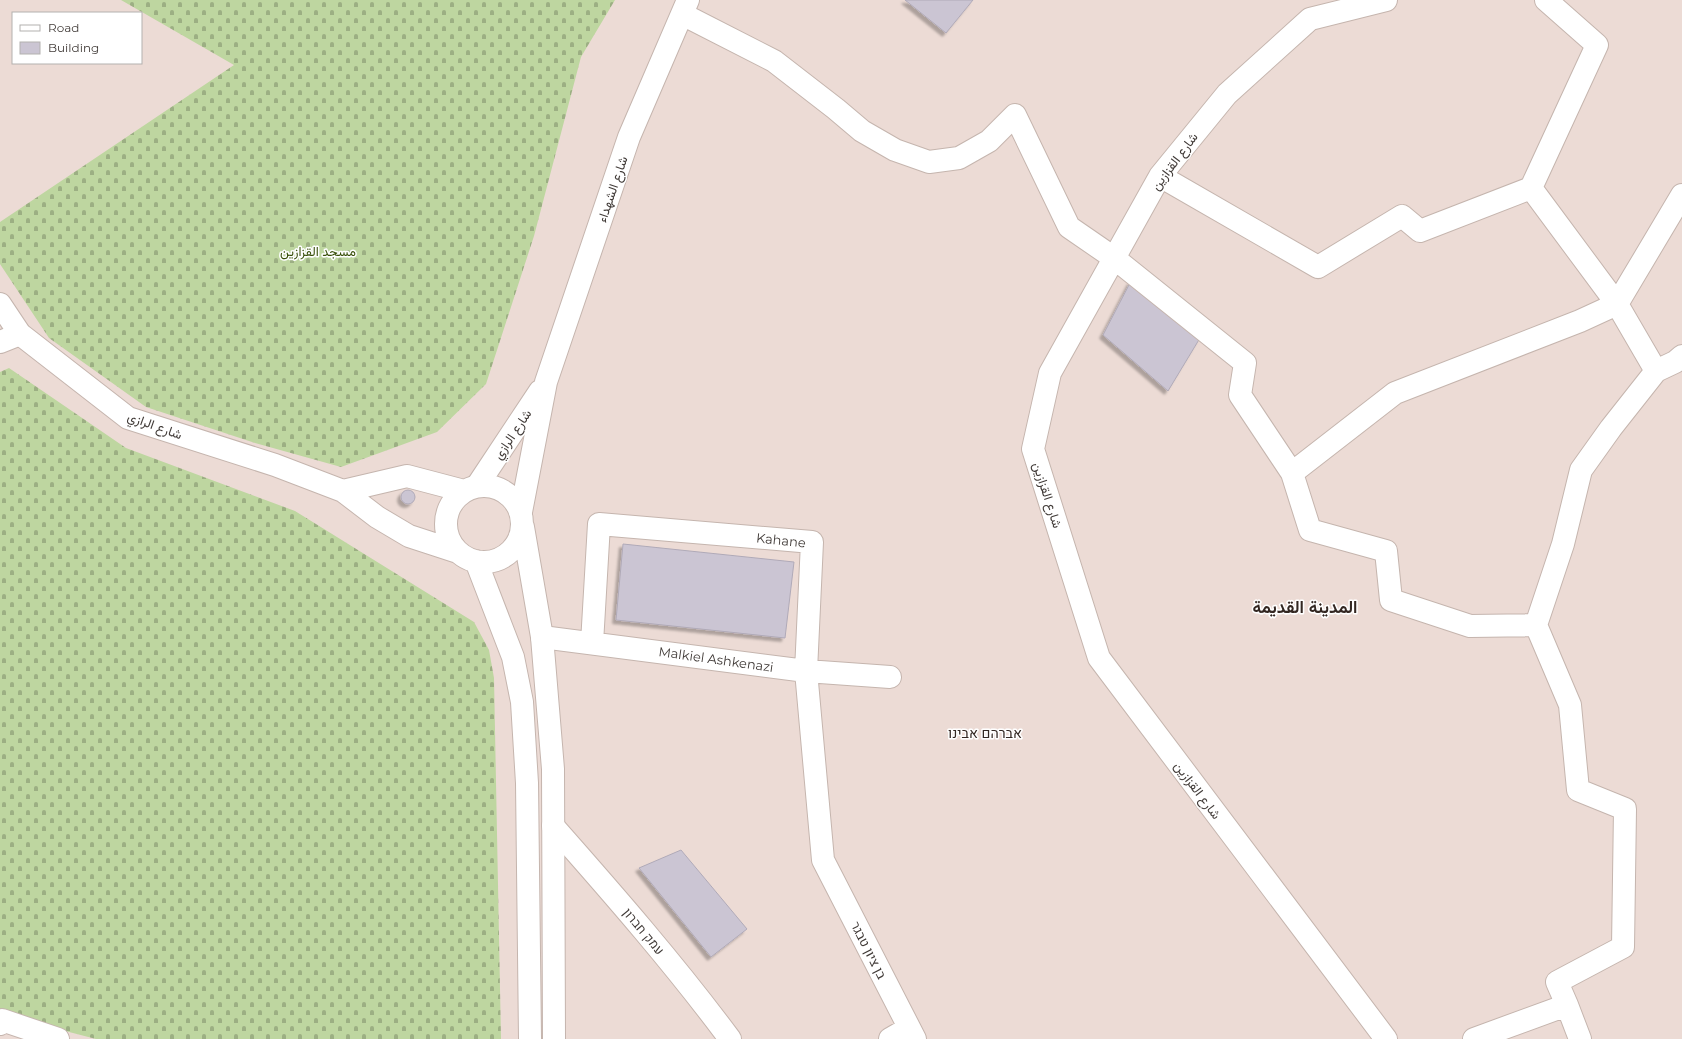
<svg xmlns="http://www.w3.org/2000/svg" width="1682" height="1039" font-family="Montserrat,Vazirmatn,Heebo,sans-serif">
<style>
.cemetery{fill:url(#cemetery-stones)}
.building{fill:#cbc5d3;stroke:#b0aab8;filter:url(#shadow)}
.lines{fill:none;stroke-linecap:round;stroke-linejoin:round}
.minor-casing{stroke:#c5b5ae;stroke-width:24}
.major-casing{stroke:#c5b5ae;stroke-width:24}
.minor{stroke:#fff;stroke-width:22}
.major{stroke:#fff;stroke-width:22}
.labels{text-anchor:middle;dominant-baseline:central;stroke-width:3;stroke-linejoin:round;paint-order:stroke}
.street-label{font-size:13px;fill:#413b38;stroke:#fff}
.park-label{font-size:13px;fill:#39500a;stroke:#fff}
.neighbourhood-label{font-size:14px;fill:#332722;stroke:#fff}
.district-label{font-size:17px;font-weight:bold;fill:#332722;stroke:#fff}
</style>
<defs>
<pattern id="cemetery-stones" width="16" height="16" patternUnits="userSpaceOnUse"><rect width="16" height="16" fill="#bed6a0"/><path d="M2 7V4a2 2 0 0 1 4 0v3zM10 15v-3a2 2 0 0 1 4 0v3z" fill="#9caf83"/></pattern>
<filter id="shadow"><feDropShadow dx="-3.5" dy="3.5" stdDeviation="1" flood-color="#0004"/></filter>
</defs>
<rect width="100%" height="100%" fill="#ecdbd5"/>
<path class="cemetery" d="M121,0H615L581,57L534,236L486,384L437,432L341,467L255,443L146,407L49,338L0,264V222L234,65Z
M9,368L126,448L295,511L474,622L489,650L494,678L501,1039H96L0,1014V372Z"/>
<path class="building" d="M905,0H973L946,33Z
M1131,281L1200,338L1168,391L1103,335Z
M401 497a7 7 0 1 1 14 0a7 7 0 1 1-14 0Z
M623,544L794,562L785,638L616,620Z
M681,850L747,929L711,957L639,868Z"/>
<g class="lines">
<g class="minor-casing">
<path id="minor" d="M1546,0L1597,45L1531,188L1617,304L1656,371L1675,362L1682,356
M682,14L774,61L836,109L862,131L895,150L929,162L959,158L989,141L1015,115L1069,227L1114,258L1245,363L1240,395L1292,473L1395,393L1580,321L1617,304L1682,195
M1160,176L1318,267L1402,216L1420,231L1531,188
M0,342L20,334
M1292,473L1310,530L1386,551L1391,600L1470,626L1536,625
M477,486L540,391
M521,512L546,382L629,137L688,0
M542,637L806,671L890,677
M592,643L599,524L812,542L806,671L823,860L915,1039
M553,826C614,895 675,965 730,1039
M1567,1005L1557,982L1623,947L1625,809L1578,790L1570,705L1536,625L1563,544L1581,470L1611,428L1656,371
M0,1024L2,1020L58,1039
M890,1039L909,1028
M1386,1039L1099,658L1033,449L1050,373L1160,176L1227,94L1310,19L1386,0
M1474,1039L1567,1005L1580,1039"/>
</g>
<g class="major-casing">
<path id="major" d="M0,304L20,334L128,418L275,465L343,491L377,517L409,536L458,552
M446 524a38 38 0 1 1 76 0a38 38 0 1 1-76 0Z
M343,491L407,476L464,491
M523,527L542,637L553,769L554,1039
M476,561L513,657L522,702L527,783L530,1039"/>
</g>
<use href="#minor" class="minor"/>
<use href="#major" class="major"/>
</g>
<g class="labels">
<g class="street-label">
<text transform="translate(1174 161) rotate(-53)">شارع القزازين</text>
<text transform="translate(612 189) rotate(-71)">شارع الشهداء</text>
<text transform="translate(155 425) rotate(20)">شارع الرازي</text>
<text transform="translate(512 434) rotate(-56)">شارع الرازي</text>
<text transform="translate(1048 495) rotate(72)">شارع القزازين</text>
<text transform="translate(781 540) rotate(6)">Kahane</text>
<text transform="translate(716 659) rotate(8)">Malkiel Ashkenazi</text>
<text transform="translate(1198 790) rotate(53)">شارع القزازين</text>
<text transform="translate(644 931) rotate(50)">עמק חברון</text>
<text transform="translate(869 950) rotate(63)">בן ציון טבגר</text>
</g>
<g class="park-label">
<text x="318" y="251">مسجد القزازين</text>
</g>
<g class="neighbourhood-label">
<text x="985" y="733">אברהם אבינו</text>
</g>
<g class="district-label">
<text x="1305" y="607">المدينة القديمة</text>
</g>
</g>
<rect x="12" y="12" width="130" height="52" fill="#ffffff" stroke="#b3b1af"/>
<rect x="20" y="25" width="20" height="6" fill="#ffffff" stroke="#b3b1af"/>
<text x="48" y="32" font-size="12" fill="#413b38">Road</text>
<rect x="20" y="42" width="20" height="12" fill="#cbc5d3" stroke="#b3b1af"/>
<text x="48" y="52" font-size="12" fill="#413b38">Building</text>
</svg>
